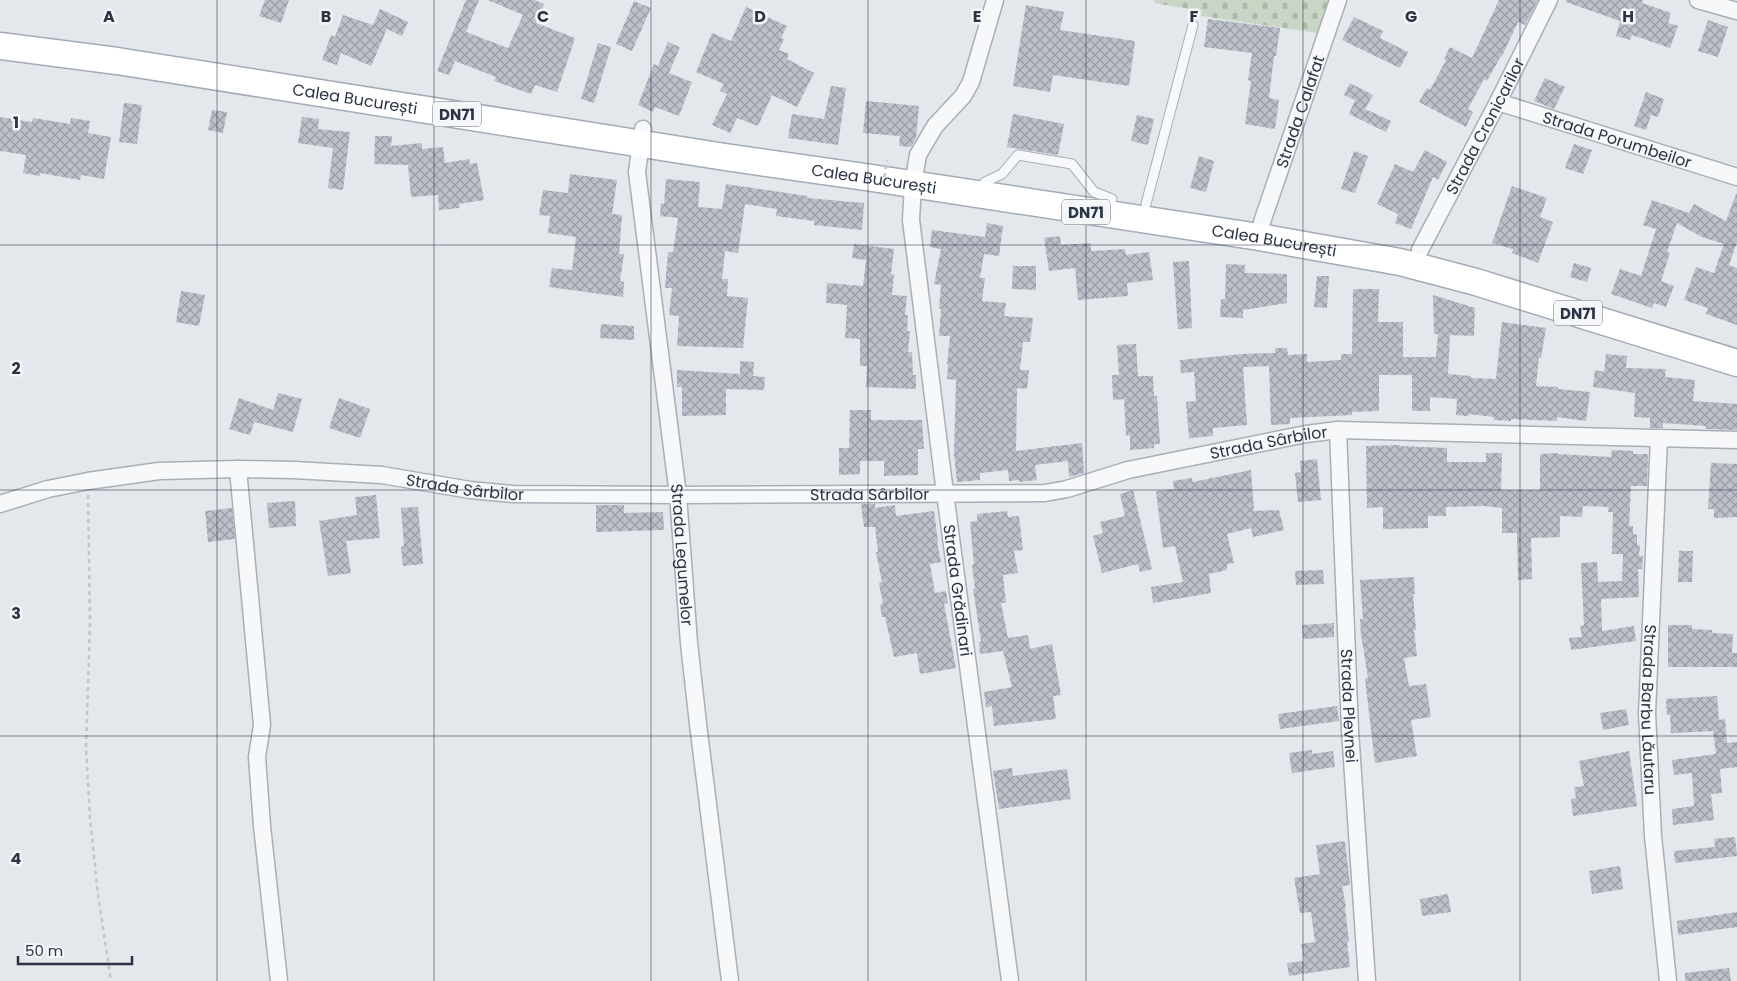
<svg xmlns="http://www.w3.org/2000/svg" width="1737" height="981" font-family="Poppins,sans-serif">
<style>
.cemetery{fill:url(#cemetery-stones)}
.building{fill:url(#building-cross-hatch)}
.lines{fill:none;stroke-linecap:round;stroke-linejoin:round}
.lane-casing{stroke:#a9aeb7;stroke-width:11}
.street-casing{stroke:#a9aeb7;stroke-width:19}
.primary-casing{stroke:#a3abb8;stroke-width:29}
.path{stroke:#c2c5cb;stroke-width:2.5;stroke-dasharray:4 4;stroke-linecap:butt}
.lane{stroke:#f7f8fa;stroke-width:9}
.street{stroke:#f7f8fa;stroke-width:16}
.primary{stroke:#fff;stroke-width:26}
.path-bridge{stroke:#c2c5cb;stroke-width:2.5;stroke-dasharray:4 4;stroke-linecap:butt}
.grid{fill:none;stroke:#2b3445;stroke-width:1;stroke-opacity:0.55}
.labels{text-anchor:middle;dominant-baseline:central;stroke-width:5;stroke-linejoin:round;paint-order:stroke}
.shield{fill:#f4f6f9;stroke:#676e7b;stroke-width:1}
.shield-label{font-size:15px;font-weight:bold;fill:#2b3445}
.street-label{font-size:16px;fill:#2b3445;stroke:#f4f6f9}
.grid-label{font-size:16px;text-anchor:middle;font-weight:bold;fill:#2b3445;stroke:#f4f6f9;stroke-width:5;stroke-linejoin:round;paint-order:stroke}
</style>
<defs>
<pattern id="cemetery-stones" width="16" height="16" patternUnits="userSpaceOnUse" patternTransform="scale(1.25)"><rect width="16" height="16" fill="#c9d6c5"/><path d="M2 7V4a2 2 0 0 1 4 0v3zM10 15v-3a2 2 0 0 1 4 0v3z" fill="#adb8ab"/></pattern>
<pattern id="building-cross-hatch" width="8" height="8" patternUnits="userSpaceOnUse" patternTransform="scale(1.25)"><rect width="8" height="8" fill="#bbc0ca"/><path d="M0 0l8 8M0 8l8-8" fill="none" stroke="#989da6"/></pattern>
</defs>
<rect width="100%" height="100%" fill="#e4e7ec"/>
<path class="cemetery" d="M1154,0H1330L1319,33L1201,16L1202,11L1154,3Z"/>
<path class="building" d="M265,0H289L281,23L259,16Z
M466,0H479L466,32L508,48L523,15L488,0H535L544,4L536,23L575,38L557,92L535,85L531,94L494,81L496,77L455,61L449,75L437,71Z
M1499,0H1538L1525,25L1518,22L1502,56H1501L1487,81L1484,79L1468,109L1473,112L1466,127L1419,102L1427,88L1430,90L1446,60L1444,59L1450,47L1472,58Z
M1566,0H1643L1642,3L1671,13L1668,23L1678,26L1670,48L1632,35L1630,40L1616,36L1620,21L1566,2Z
M634,1L651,8L632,51L616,44Z
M1026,5L1064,12L1060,30L1135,41L1129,86L1053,75L1050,92L1013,86Z
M746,7L787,26L781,38L784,39L779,50L789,54L787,59L814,73L797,107L772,95L758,126L737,118L730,133L712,125L727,94L720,91L724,84L696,72L712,33L731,41Z
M380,9L408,22L402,36L387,29L371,66L341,53L337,65L322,60L331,35L335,37L343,15L373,25Z
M1354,17L1383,31L1380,38L1408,52L1400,68L1342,40Z
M1208,19L1280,28L1276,56H1274L1269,98L1279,100L1275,129L1245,124L1251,81L1248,80L1252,53L1204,47Z
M1708,20L1728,27L1718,57L1698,51Z
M668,42L680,47L669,73L692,82L679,116L655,107L653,112L638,105L654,64L658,66Z
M598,43L611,47L594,103L581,99Z
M1545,78L1565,87L1554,109L1534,101Z
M1350,83L1373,95L1365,109L1391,121L1386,132L1349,114L1355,100L1344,95Z
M831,86L846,88L838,145L788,138L792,114L824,119Z
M1646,92L1664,99L1658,117L1651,115L1646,130L1634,126Z
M866,101L919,106L916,138L911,147L899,146L900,136L863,133Z
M124,103L142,105L137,144L119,142Z
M212,110L227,112L223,133L208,130Z
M1013,114L1064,124L1058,155L1007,147Z
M1137,115L1154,119L1148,145L1131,141Z
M0,117L32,122L33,118L70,124L71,118L90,121L88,133L111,137L104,179L81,175L80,180L40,173V176L23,173L26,155L0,151Z
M302,117L319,119L318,129L350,132L343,190L328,188L333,148L298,143Z
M375,136H392L391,146L422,143V149L443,147L445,163L469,159L470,164L477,163L484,200L459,204L460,208L439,210L438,195L411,197L408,165L374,164Z
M1574,144L1592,150L1583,174L1565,168Z
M1425,150L1447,162L1438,180L1433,177L1411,229L1395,223L1398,214L1377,204L1395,164L1413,172Z
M1354,151L1368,156L1355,193L1341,189Z
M1199,156L1214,161L1206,192L1190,188Z
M570,174L617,180L612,214L622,215L619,254H624L620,281L624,282L623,297L549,287L552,268L572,270L576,237L548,233L550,216L539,215L543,190L568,193Z
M666,179L700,182L698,207L722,209L726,184L807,196V198L864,203L862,230L814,225V221L776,216L777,209L745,204L738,253L725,251L722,279H728L727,296L748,298L743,348L677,346L679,316L669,315L672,288H665L668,252H673L678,218L660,216L661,203L664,204Z
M1512,186L1547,198L1540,217L1553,222L1538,263L1512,253L1513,249L1492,243Z
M1736,194H1737V242L1729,265L1737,268V325L1706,314L1708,308L1684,300L1696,267L1714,273L1724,244L1702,237L1677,223L1667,252L1670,253L1661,281L1674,286L1666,307L1654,303L1652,308L1611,294L1620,269L1641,276L1656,229L1643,225L1652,200L1689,213L1694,204L1726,221Z
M987,223L1003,226L999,256L984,254L980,278H985L982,301L1006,303L1004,316L1033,318L1030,342H1023L1020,370H1029L1027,389L1017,388L1016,451L1082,443L1084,473L1069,477L1068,461L1035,465L1037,480L1020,482L1019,480L1009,481L1008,470L980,473V480L957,482L954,454L956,380L947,379L948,365H947L950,336H939L941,309H939L941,285L934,284L941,249L930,247L932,230L985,237Z
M1060,236L1061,245L1091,243V251L1125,249L1126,255L1149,252L1153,280L1127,283L1128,296L1078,300L1075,268L1049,271L1044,238Z
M854,244L894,249L891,274L894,275L892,295L907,296L905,315H908L907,331H910L908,352H912L913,375H916V389L866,387L867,366H860V339L845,338L847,305L826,303L827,283L863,286L866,260L852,258Z
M1189,261L1192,328L1178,329L1173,262Z
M1574,263L1591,268L1587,282L1570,277Z
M1226,264L1245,265V273L1287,274V303L1243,310V318L1220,317L1221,299H1225Z
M1013,266H1036V290L1012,289Z
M1317,276H1329L1327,308L1314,307Z
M1353,289H1379L1378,322H1403V357H1436L1438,334H1434L1433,295L1475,308L1474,336L1450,335L1448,374L1471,376V378L1496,379L1502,322L1546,328L1541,358L1539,357L1536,386L1558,387V389L1590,392L1586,421L1557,417V421L1511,419V421L1494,420V417L1469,414L1468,416L1456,415L1457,399L1430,397V411H1412V375H1379V411L1352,412V415L1290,418V424L1271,425L1269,366L1243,367L1247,425L1213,428V436L1189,438L1186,402L1196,401L1194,372L1181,373L1180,360L1242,354L1275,353V348H1287L1288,355L1307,354V362L1341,360V354H1352Z
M181,291L205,295L199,326L176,322Z
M601,324L634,326V340L600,338Z
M1136,344L1138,376H1153L1154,396H1157L1160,444H1154V448L1130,450V435L1126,436L1124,399L1113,400L1112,375H1119L1117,345Z
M1606,354L1627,356L1626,368L1666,369L1665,377L1695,380L1693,401L1737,404V430L1706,429V426L1663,423V428H1650V418L1634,417L1635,393L1593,387L1595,370L1604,372Z
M740,361L754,362L753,376L765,377L764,390L726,389V415L682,416V387H677V370L740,374Z
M278,393L302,399L293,432L254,422L250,435L229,429L239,398L273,410Z
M339,398L370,409L360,438L329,428Z
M850,410H871V420H922L924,449H918V475L884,476V461H860V474L839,475V448H849Z
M1400,445V446L1447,448V462H1486V453H1502L1501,490H1540V454L1558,453V454L1611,457L1612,450L1633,451V454H1648L1647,486H1631L1629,526H1633V534L1637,535V545H1640L1639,556H1643L1642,569H1638L1639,597L1601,599L1602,631L1634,626L1636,641L1571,650L1569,638L1582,637L1580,626L1584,625L1581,563L1597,562L1598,582L1622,581L1623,554H1612L1613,512H1608L1609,507L1583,506L1582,517L1560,516V537L1531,538L1532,579L1518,580L1517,533H1502V508L1484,506L1446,507V516H1428V528L1383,529V507L1367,508L1366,446Z
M1317,459L1321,500L1298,502L1295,473L1301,472L1300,461Z
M1711,463L1737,464V517L1714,518V509H1708Z
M1251,470L1254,511L1279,510L1284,530L1253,537L1251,528L1227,534L1234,563L1227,564V570L1209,574L1211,593L1153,603L1151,587L1183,582L1175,546L1163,548L1156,491L1174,489L1173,481L1192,478L1193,482Z
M1133,490L1152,569L1140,572L1138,564L1102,573L1093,536L1103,533L1100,522L1125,516L1120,494Z
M376,495L380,538L346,541L351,573L328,576L319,521L357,515L355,497Z
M295,501L296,526L269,528L267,503Z
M861,504H875V508L895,505L896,516L934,511L938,542H937L941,562L930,564L935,593L946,591L948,603L944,604L956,668L920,674L917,653L894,657L885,617H882L880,605L883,604L879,583L882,582L876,552H878L875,527H864Z
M596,505H624V513L663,512L664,530L596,532Z
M418,507L423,564L403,566L401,547L404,546L401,508Z
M232,508L235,539L208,542L205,511Z
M1007,511L1008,517L1019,516L1023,550L1014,551L1018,573L1003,575L1006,603H1001L1008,638L1028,635L1030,649L1052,644L1061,695L1053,696L1056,719L994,726L992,706L986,707L984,692L1012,687L1003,651L980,654L979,642L981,641L973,589H975L972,565L974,564L970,522L977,521V514Z
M1679,551H1693L1692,582H1678Z
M1323,570L1324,584L1296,585L1295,571Z
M1414,577L1415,594H1413L1416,630H1414L1417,656L1404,658L1409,686L1426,684L1431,717L1411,720L1417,756L1375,763L1365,679L1368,678L1361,634L1360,619H1363L1360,580Z
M1334,623V637L1303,639L1302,625Z
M1668,625H1692V629L1712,630V633L1733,634L1732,653H1737V667H1668Z
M1717,696L1719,720L1725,719L1727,743L1737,742V767L1720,769L1722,793L1711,794L1714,820L1673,825L1672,809L1694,806L1692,773L1674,775L1672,760L1716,754L1713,731L1671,733L1670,715H1667L1666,699Z
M1337,706L1339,721L1280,729L1278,714Z
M1626,709L1629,725L1603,730L1600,713Z
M1312,750V754L1333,751L1335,767L1292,773L1289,753Z
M1629,751L1637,806L1573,816L1571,799L1576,798L1574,787L1584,786L1579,761Z
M1012,768L1013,776L1067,769L1071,799L999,809L993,771Z
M1735,837L1737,856L1675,863L1674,851L1715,847L1714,839Z
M1345,841L1350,885L1342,886L1346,907L1345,908L1349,941L1347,942L1350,967L1289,976L1287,963L1304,961L1301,944L1315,942L1311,912L1300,913L1294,878L1320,874L1316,845Z
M1620,866L1623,889L1592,894L1589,871Z
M1448,894L1451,912L1422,916L1420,899Z
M1737,912V927L1678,935L1677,921Z
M1729,968L1731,981H1685V973Z"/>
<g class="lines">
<g class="lane-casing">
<path id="lane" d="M985,182L1002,174L1018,155L1072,164L1094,192L1112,199
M1146,204L1193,25"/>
</g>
<g class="street-casing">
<g id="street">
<path id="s1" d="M995,0L971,82L963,96L935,126L918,155L913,184L911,220L945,493L1010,981"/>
<path d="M1698,0L1737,11"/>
<path id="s2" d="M1498,102L1737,177"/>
<path id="s3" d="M643,129L637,172L678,495L689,643L698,724L730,981"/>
<path id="s4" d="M1259,237L1262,222L1338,0"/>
<path id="s5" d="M1420,250L1498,102L1549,0"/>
<path id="s6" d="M1338,430L1350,730L1367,981"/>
<path id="s7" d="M1659,438L1647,713L1653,836L1668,981"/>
<path d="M238,469L262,725L257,757L262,826L279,981"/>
<path id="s8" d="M0,504L48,489L88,481L159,471L238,469L294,470L382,475L470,490L513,494L678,495L1045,493L1067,489L1128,470L1306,434L1338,430L1737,440"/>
</g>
</g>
<g class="primary-casing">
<g id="primary">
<path id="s9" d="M0,46L117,61L725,157L872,178L1259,237L1400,262L1476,282L1737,363"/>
</g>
</g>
<path class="path" d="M88,495L90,623L86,747L90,818L98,895L111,981"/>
<use href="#lane" class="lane"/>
<use href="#street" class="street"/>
<use href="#primary" class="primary"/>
<path class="path-bridge" d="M883,185L887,160"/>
</g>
<path class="grid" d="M217,0V981M434,0V981M651,0V981M868,0V981M1086,0V981M1303,0V981M1520,0V981M0,245H1737M0,490H1737M0,736H1737"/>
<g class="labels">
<g class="shield">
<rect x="433" y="101.5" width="48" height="25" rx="4"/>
<rect x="1062" y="199.5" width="48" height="25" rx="4"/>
<rect x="1554" y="300.5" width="48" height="25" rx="4"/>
</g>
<g class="shield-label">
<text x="457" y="114">DN71</text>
<text x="1086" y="212">DN71</text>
<text x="1578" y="313">DN71</text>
</g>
<g class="street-label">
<text stroke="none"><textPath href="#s9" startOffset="359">Calea București</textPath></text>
<text stroke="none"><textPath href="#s4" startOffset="132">Strada Calafat</textPath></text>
<text stroke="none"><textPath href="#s5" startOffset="140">Strada Cronicarilor</textPath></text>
<text stroke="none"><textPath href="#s2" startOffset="125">Strada Porumbeilor</textPath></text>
<text stroke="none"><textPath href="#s9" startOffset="884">Calea București</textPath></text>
<text stroke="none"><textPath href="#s9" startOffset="1289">Calea București</textPath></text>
<text stroke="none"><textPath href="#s8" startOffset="1280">Strada Sârbilor</textPath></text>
<text stroke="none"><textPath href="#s8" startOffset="470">Strada Sârbilor</textPath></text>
<text stroke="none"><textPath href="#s8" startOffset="875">Strada Sârbilor</textPath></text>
<text stroke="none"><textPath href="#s3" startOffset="429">Strada Legumelor</textPath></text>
<text stroke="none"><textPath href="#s1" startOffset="615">Strada Grădinari</textPath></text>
<text stroke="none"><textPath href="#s6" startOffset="276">Strada Plevnei</textPath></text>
<text stroke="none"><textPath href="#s7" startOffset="272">Strada Barbu Lăutaru</textPath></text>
</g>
</g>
<g class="grid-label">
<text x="109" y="22">A</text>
<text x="326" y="22">B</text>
<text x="543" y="22">C</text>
<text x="760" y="22">D</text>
<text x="977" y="22">E</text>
<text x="1194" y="22">F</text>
<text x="1411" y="22">G</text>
<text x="1628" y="22">H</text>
<text x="16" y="128">1</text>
<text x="16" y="374">2</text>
<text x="16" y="619">3</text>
<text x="16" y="864">4</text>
</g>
<path d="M18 956v8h114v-8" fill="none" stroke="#2b3445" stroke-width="2.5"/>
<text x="25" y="956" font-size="15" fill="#2b3445" stroke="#f4f6f9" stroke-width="4" paint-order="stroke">50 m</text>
</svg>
